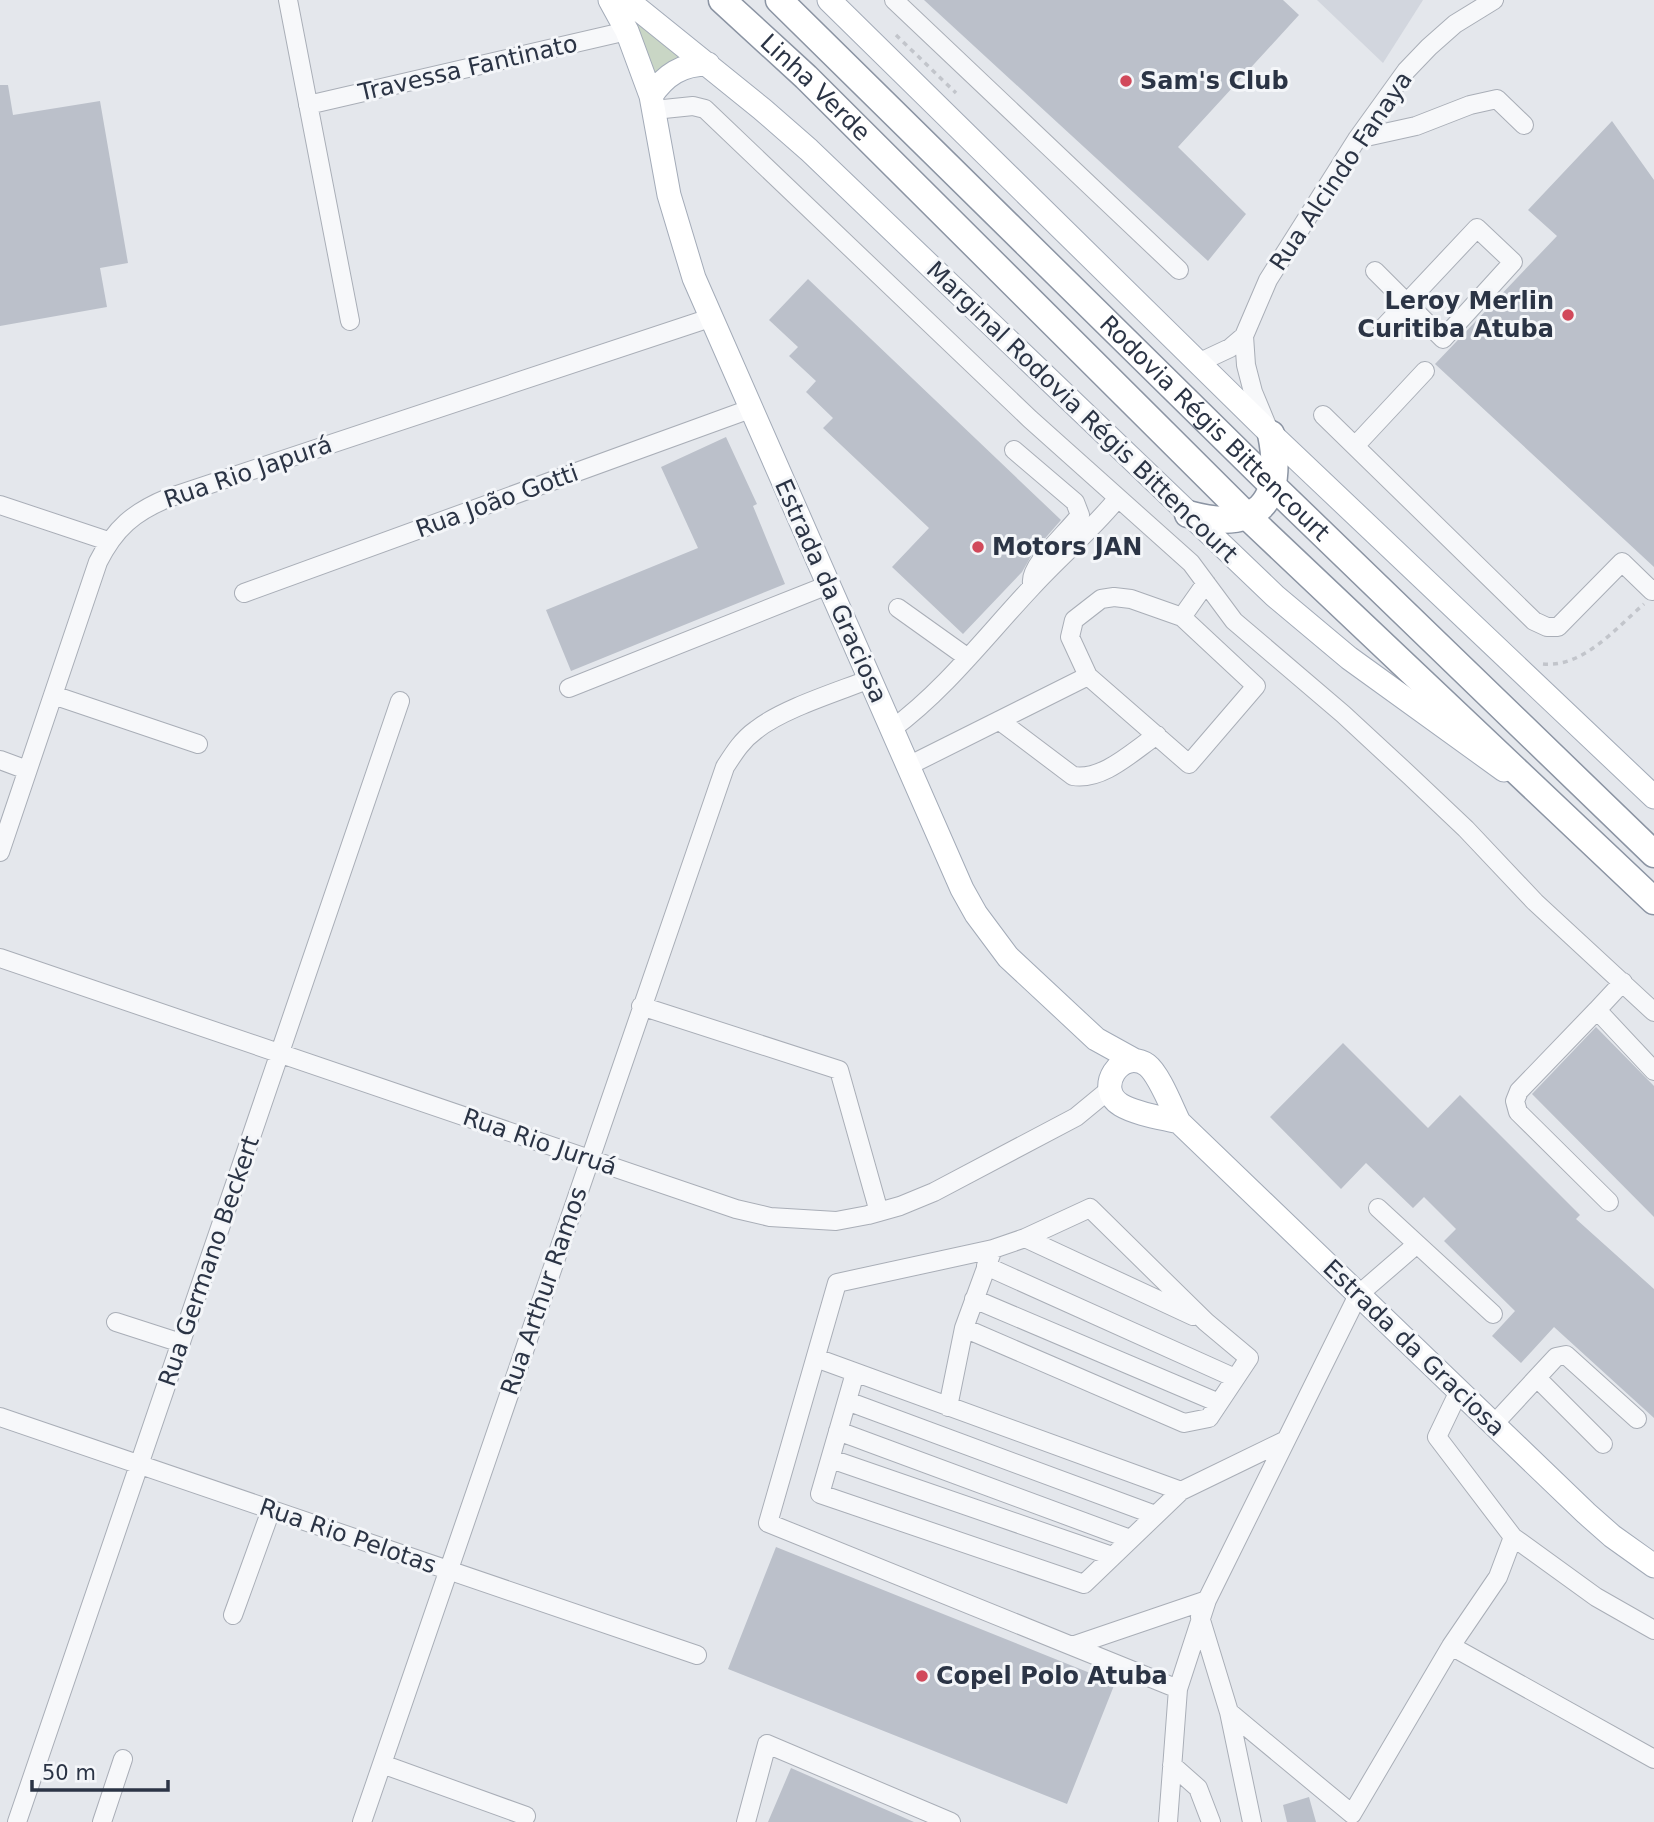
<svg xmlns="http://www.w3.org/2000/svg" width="1654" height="1822" font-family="'DejaVu Sans',sans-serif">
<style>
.built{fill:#d2d6de}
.green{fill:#c9d6c5}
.building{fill:#bbc0ca}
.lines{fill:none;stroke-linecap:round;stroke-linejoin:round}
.minor-casing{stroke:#a9aeb7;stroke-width:20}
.major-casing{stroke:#a3abb8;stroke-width:25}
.highway-casing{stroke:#8b94a3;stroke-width:29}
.path{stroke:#c2c5cb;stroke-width:3.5;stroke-dasharray:5 5;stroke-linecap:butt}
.minor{stroke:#f7f8fa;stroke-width:18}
.major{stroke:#fff;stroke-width:23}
.highway{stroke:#fff;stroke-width:26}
.poi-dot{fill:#d1495b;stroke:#f4f6f9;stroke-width:2.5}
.labels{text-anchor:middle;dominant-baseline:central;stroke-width:6;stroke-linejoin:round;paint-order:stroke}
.street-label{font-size:24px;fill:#2b3445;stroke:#f4f6f9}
.poi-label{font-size:24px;font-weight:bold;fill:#2b3445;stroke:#f4f6f9;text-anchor:start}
</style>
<rect width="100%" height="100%" fill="#e4e7ec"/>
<path class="built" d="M1317,0H1423L1383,63Z"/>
<path class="green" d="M625,11L685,59C669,61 662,66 654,80L643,42Z"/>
<path class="building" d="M924,0H1283L1299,15L1178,147L1246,214L1208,261Z
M0,85H8L13,115L100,101L128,263L100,268L107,307L0,326Z
M1612,121L1654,180V567L1435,364L1557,236L1528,210Z
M808,279L1061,520L1034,551L1022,572L963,634L892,567L929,528L823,428L833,418L806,392L816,381L789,356L798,347L769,320Z
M726,437L757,504L753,506L785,584L571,671L546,610L698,548L661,467Z
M1596,1027L1654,1086V1217L1532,1094Z
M1343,1043L1428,1128L1460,1095L1580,1215L1576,1219L1654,1289V1418L1554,1327L1521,1363L1492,1336L1515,1311L1444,1241L1456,1229L1424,1197L1413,1208L1366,1163L1341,1189L1270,1117Z
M776,1547L1115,1683L1067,1804L728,1669Z
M791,1768L914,1822H768Z
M1309,1797L1316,1822H1287L1283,1805Z"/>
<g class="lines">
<g class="minor-casing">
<path id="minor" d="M288,0L350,321
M894,0L1179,270
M308,105L627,31
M654,110L693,106L705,109L1030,419L1191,563L1234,621L1343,714L1410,776L1466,829L1535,902L1654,1012
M1357,139L1416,126L1470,105L1497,99L1524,125
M1375,271L1443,339L1513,262L1477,228L1383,328
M1198,363L1230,348L1244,336
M1323,415L1534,621L1547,627H1558L1622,562L1652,591L1654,589
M1268,428L1253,392L1246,365L1244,336L1268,280L1357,139L1406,71L1429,47L1455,24L1494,0
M1355,446L1425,371
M1014,450L1075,502L1080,515C1069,531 1029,565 1032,583
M0,505L108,541
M244,593L750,409
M898,608L968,658
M1182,617L1131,599L1114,597L1101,599L1074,620L1070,637L1088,676L1189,764L1256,686L1182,617L1206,583
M569,688L828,585
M53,695L198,744
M1000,721L1073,776C1103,781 1133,751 1157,735
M892,729C945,690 986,636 1031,588C1059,557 1091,531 1117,499
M0,760L27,770
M908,766L1088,676
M0,852L98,562C115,528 134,512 168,498L710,318
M0,958L736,1209L770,1217L836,1221L868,1215L900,1206L934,1192L1076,1117L1110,1089
M1623,982L1597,1010L1654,1071
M641,1006L839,1070L879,1212
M1597,1010L1519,1091L1515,1101L1518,1112L1609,1202
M1378,1208L1493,1314
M1025,1238L1193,1316
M986,1266L1235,1378
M974,1299L1219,1403
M116,1322L181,1343
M964,1328L1184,1423L1209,1418L1249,1358L1206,1322L1090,1208L1025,1238L993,1249
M816,1358L1181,1491L1286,1440
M855,1373L820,1494L1084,1584L1181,1491
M1538,1379L1603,1444
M847,1401L1155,1515
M948,1407L964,1328L993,1249L837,1283L768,1523L1178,1689
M0,1417L697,1655
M1494,1424L1556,1357L1566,1355L1637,1419
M838,1431L1130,1539
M831,1459L1112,1556
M1513,1537L1596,1597L1654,1630
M233,1615L271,1510
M1200,1617L1229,1712L1252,1822
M1072,1646L1207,1600
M1451,1646L1498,1577L1513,1537L1437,1437L1459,1391
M1229,1712L1352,1814L1451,1646L1654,1759
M382,1764L526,1816
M1172,1765L1198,1788L1211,1822
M17,1822L400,701
M102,1822L123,1759
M362,1822L725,767C734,753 742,740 756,730C782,709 837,692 870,679
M746,1822L767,1744L951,1822
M1168,1822L1178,1689L1207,1600L1358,1295L1417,1244"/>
</g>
<g class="major-casing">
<path id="major" d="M610,0L627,31L651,96L669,195L694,278L962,889L976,914L1008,957L1096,1039L1134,1060
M627,0L762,109L809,150L1275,596L1349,658L1504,770
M829,0L1271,434L1654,797
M651,96C665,75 682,64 708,64
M1179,1122C1163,1118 1136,1114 1121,1105C1094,1089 1121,1047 1147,1065C1159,1074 1172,1108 1179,1122L1586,1513L1612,1536L1654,1566"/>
</g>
<g class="highway-casing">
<g id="highway">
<path id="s1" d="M722,0L806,77L1248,517L1654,901"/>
<path id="s2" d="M779,0L1273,486L1654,854"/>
<path d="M1188,514C1257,533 1285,503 1271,434"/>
</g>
</g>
<path class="path" d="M896,35L956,93
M1543,664C1583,668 1616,628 1644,604"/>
<use href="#minor" class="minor"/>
<use href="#major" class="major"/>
<use href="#highway" class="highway"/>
</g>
<g class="poi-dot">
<circle cx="1126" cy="81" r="7"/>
<circle cx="1568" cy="315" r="7"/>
<circle cx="978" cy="547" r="7"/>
<circle cx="922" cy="1676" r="7"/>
</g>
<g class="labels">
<g class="street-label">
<text transform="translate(468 68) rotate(-13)">Travessa Fantinato</text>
<text stroke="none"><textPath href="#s1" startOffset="128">Linha Verde</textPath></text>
<text transform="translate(1341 171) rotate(-56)">Rua Alcindo Fanaya</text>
<text transform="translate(1082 412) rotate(44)">Marginal Rodovia Régis Bittencourt</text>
<text stroke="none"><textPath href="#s2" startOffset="611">Rodovia Régis Bittencourt</textPath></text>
<text transform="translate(248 472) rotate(-19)">Rua Rio Japurá</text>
<text transform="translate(497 501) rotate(-20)">Rua João Gotti</text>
<text transform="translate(831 591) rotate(66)">Estrada da Graciosa</text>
<text transform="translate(540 1142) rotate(19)">Rua Rio Juruá</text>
<text transform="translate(209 1261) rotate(-71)">Rua Germano Beckert</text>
<text transform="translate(544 1291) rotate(-71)">Rua Arthur Ramos</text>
<text transform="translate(1414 1348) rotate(44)">Estrada da Graciosa</text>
<text transform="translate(348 1536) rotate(19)">Rua Rio Pelotas</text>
</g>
<g class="poi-label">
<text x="1140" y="81">Sam's Club</text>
<text x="1554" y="301" text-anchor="end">Leroy Merlin<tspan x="1554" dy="28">Curitiba Atuba</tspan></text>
<text x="992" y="547">Motors JAN</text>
<text x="936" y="1676">Copel Polo Atuba</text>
</g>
</g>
<path d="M32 1780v10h136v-10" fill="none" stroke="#2b3445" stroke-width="3.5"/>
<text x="42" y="1780" font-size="21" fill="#2b3445" stroke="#f4f6f9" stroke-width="5" paint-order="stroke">50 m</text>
</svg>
